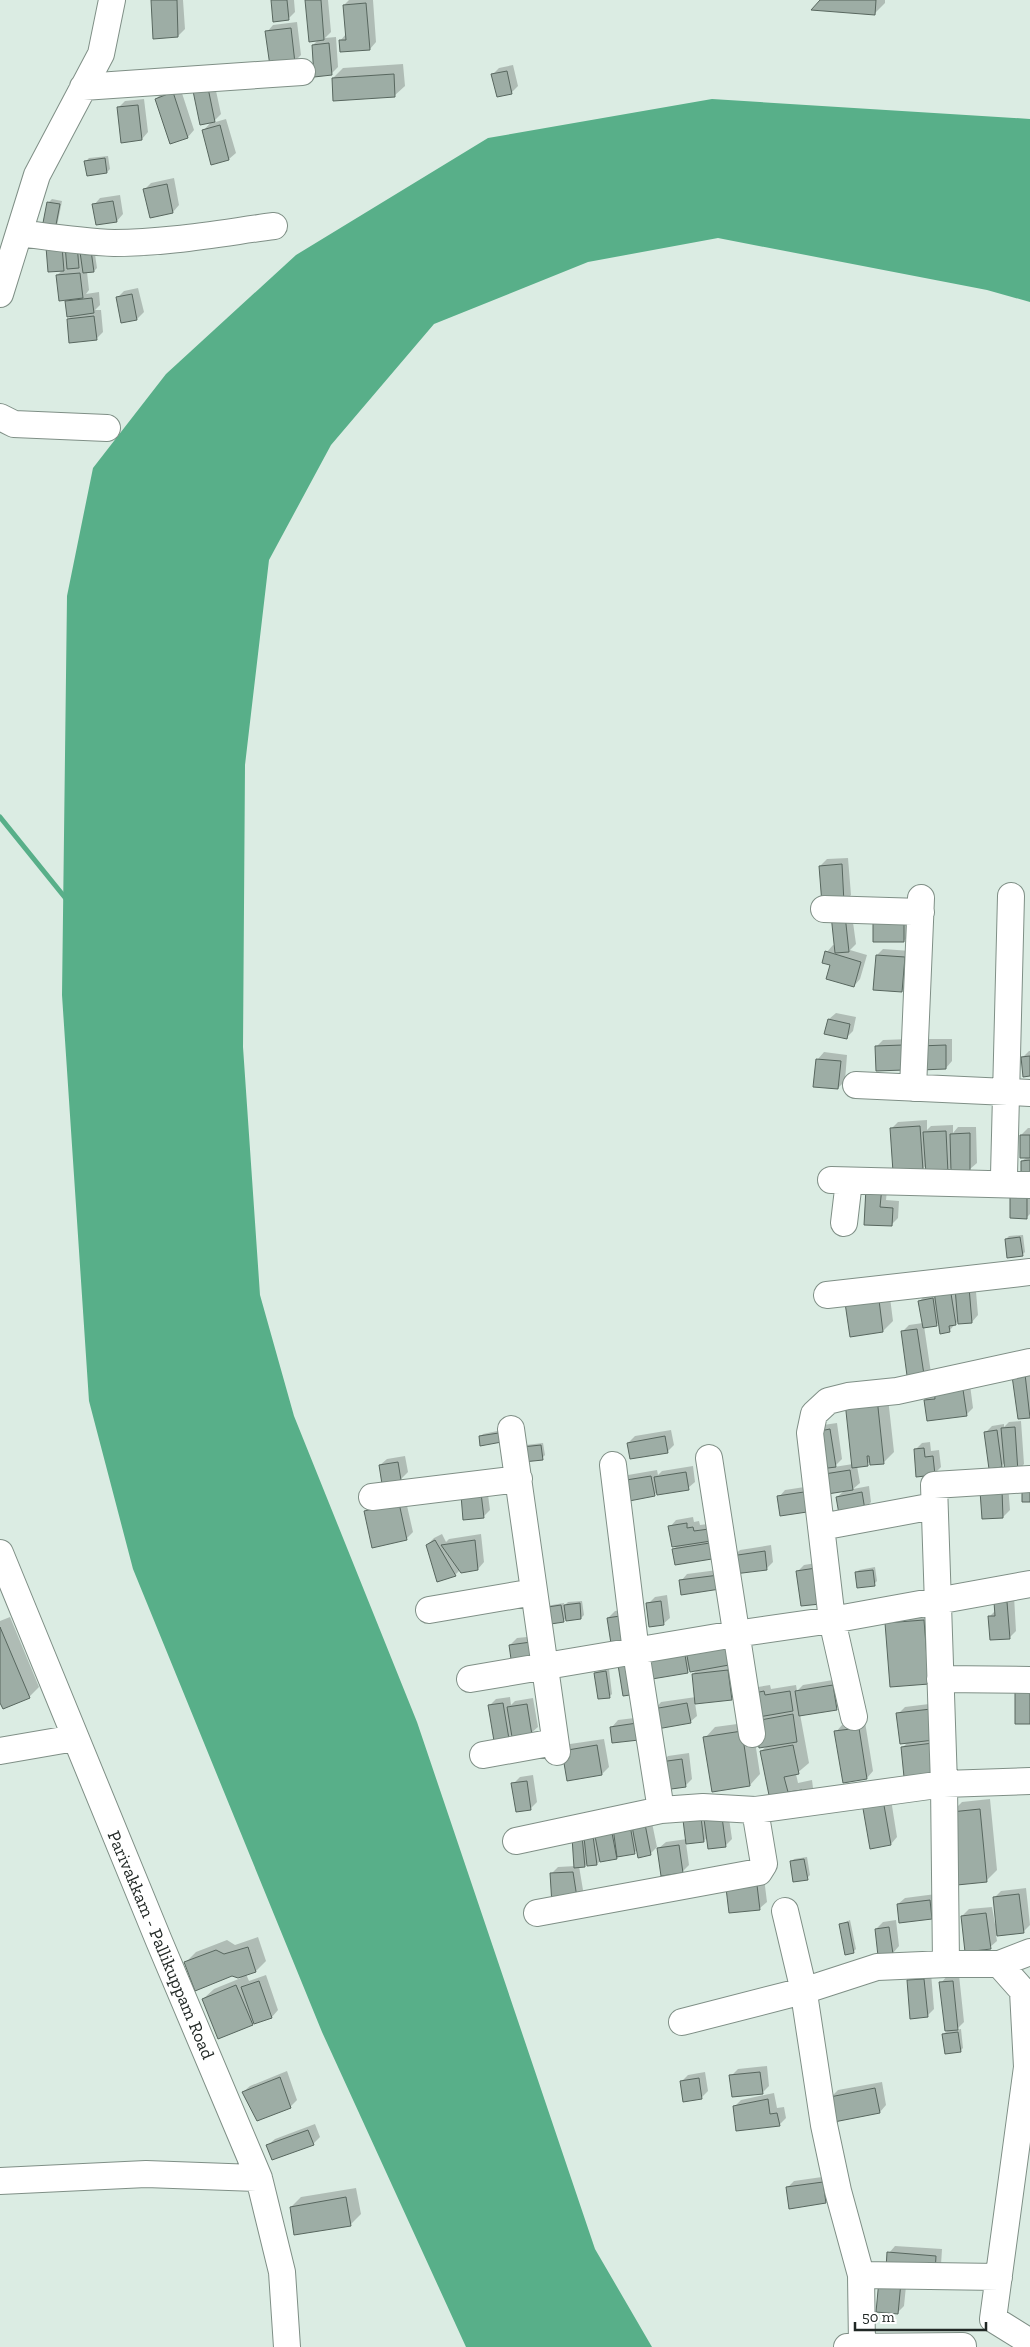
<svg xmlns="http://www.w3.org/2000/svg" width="1030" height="2347" font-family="'Zilla Slab',serif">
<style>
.water{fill:#58af89}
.shadow{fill:#0003}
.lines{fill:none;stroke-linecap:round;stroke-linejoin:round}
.stream{stroke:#58af89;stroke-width:5}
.building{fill:#9dada5;stroke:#58675f}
.minor-casing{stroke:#7f8f86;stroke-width:28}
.minor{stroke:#fff;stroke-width:26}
.labels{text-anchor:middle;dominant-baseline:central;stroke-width:4;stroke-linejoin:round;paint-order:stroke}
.street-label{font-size:18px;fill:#212825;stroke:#fff}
</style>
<rect width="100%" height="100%" fill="#dbece3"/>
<path class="water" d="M712,99L1030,119V302L987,290L718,238L588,262L434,324L331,445L269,560L245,765L243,1047L260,1295L294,1416L417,1722L595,2249L652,2347H466L322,2032L133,1569L89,1401L62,995L67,596L93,468L166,374L296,255L488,138Z"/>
<path class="shadow" d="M152,0H183L185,29L178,36Z
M272,0H294L295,12L288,19Z
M306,0H328L331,32L325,38L336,37L338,67L331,74L313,45L319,39Z
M349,0H373L376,42L370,49L340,41L346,34L344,5Z
M822,0H885V3L875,13Z
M297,22L301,55L294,62L267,32L273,25Z
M403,64L405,86L394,96L333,78L343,68Z
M513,65L518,86L511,93L492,75L499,68Z
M213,77L221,114L212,123L226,119L236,153L229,159L203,131L212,121L193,87Z
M180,87L194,130L188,137L156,99L163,92Z
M144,99L148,132L142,139L118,108L125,101Z
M108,156L110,169L107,172L86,161L89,158Z
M174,178L179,205L173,212L145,189L151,183Z
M120,195L123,214L117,221L94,205L100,198Z
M52,199L62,201L57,226L44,227L49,202Z
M93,241L97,268L94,271L87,272L89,290L86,294L99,292L100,305L95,310H101L103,332L96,339L68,319L73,315L67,302L70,298L57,275L63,270L48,248Z
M138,288L144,312L137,319L122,322L117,298L124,291Z
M848,858L851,895L844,902L820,866L827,859Z
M851,908L856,944L850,950L867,955L860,979L854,986L831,964L827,952L833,945L836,946Z
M910,912V934L904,941L874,919Z
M883,949L911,951L908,984L902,991L877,955Z
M836,1013L856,1017L853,1031L846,1038L829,1019Z
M909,1039L910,1062L876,1047L883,1040Z
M927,1039H952V1061L946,1068H921Z
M1029,1051H1030V1075L1023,1057Z
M824,1052L847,1055L845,1081L838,1088L818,1059Z
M927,1120V1130L931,1126L953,1125V1133L958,1127H976L977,1163L970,1169L952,1167L948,1171L926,1165L923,1169L891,1129L898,1122Z
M1028,1128H1030V1181L1022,1161L1027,1157L1021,1135Z
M888,1181L886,1200L899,1201L898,1218L891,1225L865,1224Z
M1030,1186V1214L1027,1217H1011Z
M1023,1235L1025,1252L1022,1255L1006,1239L1009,1236Z
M975,1280L978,1315L972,1322L959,1320L949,1331L939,1322L937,1324L924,1326L931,1373L924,1379L902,1332L909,1325L923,1323L920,1301L926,1294Z
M888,1282L893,1321L883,1331L856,1286Z
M1030,1368V1416L1014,1376Z
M969,1377L973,1408L966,1415L925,1400L932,1394Z
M887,1389L894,1452L883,1463L871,1461L867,1464L857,1466L860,1483L853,1489L869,1486L871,1502L865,1509L837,1497L844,1491L822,1494L823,1425L837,1423L842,1459L834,1467L853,1464L846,1403Z
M1021,1421L1024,1464L1018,1471L1005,1462L1002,1466L985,1433L992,1426L1004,1424V1427L1009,1422Z
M507,1429L481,1445L480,1437L483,1434Z
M671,1430L674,1445L667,1452L628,1443L635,1436Z
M930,1442L931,1451L939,1450L941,1467L934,1474L915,1450L922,1443Z
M543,1443L545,1455L542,1458L525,1460L526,1445Z
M405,1456L408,1472L401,1479L383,1482L380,1465L387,1459Z
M693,1466L695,1482L688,1488L658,1491L654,1495L622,1482L628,1475L657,1470L658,1475L662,1471Z
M1008,1484L1010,1510L1003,1517H983Z
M811,1486L781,1514L779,1497L785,1490Z
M487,1487L490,1510L483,1517L464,1519Z
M405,1497L413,1532L406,1539L365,1512L372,1505Z
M693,1517L694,1522L699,1521L700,1525L716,1523L724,1550L674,1549L678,1545L670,1527L676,1520Z
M442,1534L446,1542L449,1539L481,1534L484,1562L478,1569L460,1570L455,1575L427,1545L434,1538Z
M771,1545L773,1562L767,1568L733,1556L740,1550Z
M822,1562L820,1602L798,1571L804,1565Z
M875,1567L877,1581L874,1584L856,1573L859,1570Z
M725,1569L726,1581H681L687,1574Z
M667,1595L670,1618L663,1624L648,1604L655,1597Z
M1014,1596L1016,1631L1009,1638L989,1617L996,1610V1603Z
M582,1601L584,1615L581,1618H566L563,1621L546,1606L564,1603V1606L568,1602Z
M633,1608L613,1648L608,1618L615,1611Z
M934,1610L939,1673L887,1623Z
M10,1617L39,1687L29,1697L0,1703V1621Z
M537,1636L540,1655L510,1645L517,1638Z
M687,1649L729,1664L738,1692L732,1699L695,1703L697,1716L690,1722L655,1709L661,1702L696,1697L693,1674L698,1669L690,1668L687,1672L653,1678Z
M609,1669L612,1694L609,1697L595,1674L598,1671Z
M839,1679L843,1702L836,1709L800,1714L809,1763L796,1774L798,1783L812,1780L813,1788L803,1798L772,1804L761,1751L767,1746L758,1687L770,1685L771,1689L796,1685L797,1691L803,1685Z
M510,1697L511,1705L515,1701L533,1698L538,1727L531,1733L512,1734L509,1737L489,1706L496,1699Z
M937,1703L943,1766L902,1748L908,1742L898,1714L905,1707Z
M643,1717L645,1732L612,1727L618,1720Z
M752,1722L760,1774L750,1785L705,1738L715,1727Z
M865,1722L873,1771L867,1778L836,1732L842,1725Z
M604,1739L609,1767L602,1774L563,1751L570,1744Z
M689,1753L692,1779L685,1786L661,1763L668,1756Z
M533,1775L537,1802L531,1808L513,1784L520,1777Z
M889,1787L897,1837L891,1844L871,1847Z
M990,1799L997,1870L986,1881L952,1812L962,1802Z
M690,1805L728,1811L732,1839L725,1846L708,1836L704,1841L686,1843L689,1865L682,1872L659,1848L666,1842L687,1839Z
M651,1818L657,1847L650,1854L638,1849L634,1853L619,1855L616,1858L600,1861L597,1864L588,1862L585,1866H579L584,1896L578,1903L551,1874L558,1867L576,1866L573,1837Z
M807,1857L810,1875L807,1878L791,1862L794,1859Z
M764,1878L767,1902L760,1908L730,1912Z
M1026,1888L1030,1925L1023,1932L996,1935L997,1941L990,1947L962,1916L969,1909L992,1907L995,1924H997L994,1898L1001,1891Z
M936,1894L938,1911L931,1918L898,1904L905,1898Z
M850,1920L856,1949L853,1952L840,1925Z
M896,1920L899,1946L893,1953L876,1929L883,1922Z
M258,1937L266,1961L256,1971L246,1974L249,1981L266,1975L278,2010L272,2017L252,2024L203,1999L214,1989L241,1978L185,1963L196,1952L227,1940L235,1945Z
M931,1973L934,2009L927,2016L908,1981L915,1974Z
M959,1975L964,2022L956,2030L961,2029L963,2048L960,2051L944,2034L948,2030L941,1983L947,1976Z
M767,2066L769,2086L762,2093L731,2076L738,2069Z
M287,2071L297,2100L290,2107L243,2092L250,2086Z
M705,2072L708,2091L701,2098L681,2082L688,2075Z
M882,2082L886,2105L880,2112L831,2097L838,2090Z
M774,2093L777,2108L784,2107L786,2118L779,2125L734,2107L741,2100Z
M315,2124L320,2137L313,2144L268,2145L275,2139Z
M829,2176L833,2195L826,2202L790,2207L787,2188L794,2181Z
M356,2188L361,2214L350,2225L291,2207L301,2197Z
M895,2246L942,2249L941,2265L889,2253Z
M907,2276L904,2306L897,2313L877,2311Z"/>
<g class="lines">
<path class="stream" d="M0,817L67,900"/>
</g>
<path class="building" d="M151,0H177L178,37L153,39Z
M271,0H287L289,20L273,22Z
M305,0H321L324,40L309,42Z
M820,0H876L875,15L811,10Z
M366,3L370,50L340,52L339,40H346L343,5Z
M291,28L295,63L270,66L265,31Z
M329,43L332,75L314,77L312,45Z
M507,71L512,94L497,97L491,74Z
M394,74L395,97L333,101L332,78Z
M207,83L215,122L200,125L192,86Z
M173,92L188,138L170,144L155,99Z
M138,105L142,140L121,143L117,107Z
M220,125L229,160L211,165L202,130Z
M105,158L107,173L87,176L84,161Z
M167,184L173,213L150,218L143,189Z
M113,201L117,222L96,225L92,204Z
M47,202L60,204L55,230L42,228Z
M90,243L94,272L83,273L79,245Z
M77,244L79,268L67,269L65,245Z
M62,246L64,271L48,272L46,247Z
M80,273L83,298L59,301L56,275Z
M132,294L137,320L121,323L116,297Z
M92,298L94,313L67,317L65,301Z
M94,316L97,340L69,343L67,319Z
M842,864L844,903L822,904L819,866Z
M831,915H845L849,952L835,953Z
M873,918H904V942H873Z
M825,951L861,962L854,987L826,979L830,965L822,963Z
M876,955L905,957L902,992L873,990Z
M828,1019L850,1024L847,1039L824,1034Z
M903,1045L904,1070L876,1071L875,1046Z
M946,1045V1069L920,1070L919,1046Z
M1030,1056V1076L1023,1077L1021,1057Z
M816,1059L841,1061L838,1089L813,1087Z
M920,1126L923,1170L893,1172L890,1128Z
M946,1131L948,1173L926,1174L923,1132Z
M970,1133V1171H951L950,1134Z
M1020,1135H1030V1158H1020Z
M1030,1160V1182L1021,1183V1161Z
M882,1187L880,1207L893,1208L892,1226L864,1225L866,1188Z
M1027,1192V1219L1010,1218V1193Z
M1020,1237L1023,1256L1007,1258L1005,1239Z
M949,1281L956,1325L949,1326L950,1332L940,1334L933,1284Z
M969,1287L972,1323L958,1324L955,1288Z
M878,1292L883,1332L850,1337L844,1296Z
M933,1298L937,1326L923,1328L918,1301Z
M917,1329L925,1381L908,1383L901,1331Z
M1025,1374L1030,1418L1018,1419L1012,1376Z
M962,1383L967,1416L927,1421L924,1400L935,1399L934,1387Z
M877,1398L884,1464L870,1465L869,1456H867L868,1466L852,1468L845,1402Z
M1015,1427L1018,1472L1005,1473L1001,1428Z
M830,1429L836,1467L820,1469L815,1432Z
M997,1430L1002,1467L989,1469L984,1432Z
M505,1432L507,1441L480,1446L479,1436Z
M665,1436L668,1453L630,1459L627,1443Z
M541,1445L543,1460L523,1462L522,1447Z
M924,1448L925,1457L933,1456L935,1475L916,1477L914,1449Z
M398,1462L401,1480L382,1484L379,1465Z
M850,1470L853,1490L821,1495L818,1475Z
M686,1472L689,1490L657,1495L654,1477Z
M651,1476L655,1496L624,1502L620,1481Z
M1022,1481H1030V1502H1022Z
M1002,1490L1003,1518L982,1519L980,1491Z
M804,1492L807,1512L780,1516L777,1496Z
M862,1492L865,1510L839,1514L836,1497Z
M481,1493L484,1518L463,1520L461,1495Z
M399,1503L407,1540L372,1548L364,1511Z
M687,1523V1528L693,1527L694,1531L709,1529L711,1541L672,1547L668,1526Z
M435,1540L456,1576L437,1582L426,1545Z
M475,1540L478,1570L461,1573L441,1545Z
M716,1542L718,1558L675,1565L672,1549Z
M765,1551L767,1570L734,1574L731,1556Z
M816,1568L820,1604L801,1606L796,1571Z
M873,1570L875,1586L857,1588L855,1572Z
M719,1575L720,1589L681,1595L679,1580Z
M661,1601L664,1625L649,1627L646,1603Z
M994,1602H1007L1010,1639L990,1640L988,1616H995Z
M580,1603L581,1619L566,1621L564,1605Z
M561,1605L564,1622L544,1625L541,1608Z
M626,1615L632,1646L612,1650L607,1618Z
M924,1620L929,1684L890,1687L885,1623Z
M0,1627L30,1698L3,1709L0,1703Z
M531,1642L534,1663L512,1666L509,1645Z
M726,1643L729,1665L690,1672L685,1645Z
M685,1655L688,1673L652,1679L649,1661Z
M633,1663L637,1694L623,1696L618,1665Z
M728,1670L732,1700L695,1704L692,1674Z
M606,1671L610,1698L598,1699L594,1673Z
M833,1685L837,1710L799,1716L795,1691Z
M1015,1689L1030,1690V1724H1015Z
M764,1691L765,1695L790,1691L793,1711L753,1718L750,1694Z
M503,1703L509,1739L494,1741L488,1705Z
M687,1703L691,1723L657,1729L653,1709Z
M527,1704L532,1735L512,1737L507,1707Z
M931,1709L934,1740L900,1744L896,1713Z
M793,1714L797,1742L759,1748L755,1721Z
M637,1723L639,1740L612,1743L610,1727Z
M859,1728L867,1779L843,1783L834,1731Z
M742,1731L750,1786L712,1792L703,1737Z
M933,1743L937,1774L904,1777L901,1747Z
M597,1745L602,1775L567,1781L562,1751Z
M793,1745L799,1774L784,1777L788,1792L802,1790L804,1799L771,1805L760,1751Z
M682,1759L686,1787L664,1790L660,1762Z
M527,1781L531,1810L516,1812L511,1783Z
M882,1794L891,1845L870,1849L861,1797Z
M700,1809L704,1842L686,1844L682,1812Z
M980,1809L987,1882L957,1885L951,1812Z
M722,1817L726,1847L708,1849L704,1819Z
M645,1824L651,1855L638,1858L632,1826Z
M630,1825L635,1854L617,1857L613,1828Z
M612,1833L617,1859L600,1862L595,1836Z
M582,1836L585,1867L574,1868L572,1837Z
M593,1836L597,1865L587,1866L584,1837Z
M679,1845L683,1873L661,1876L657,1848Z
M804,1859L808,1880L793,1882L790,1861Z
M573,1872L578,1904L552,1905L550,1873Z
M757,1885L760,1910L729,1913L726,1888Z
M1019,1894L1024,1933L997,1936L993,1897Z
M930,1900L932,1919L899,1923L897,1904Z
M986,1913L991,1949L965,1952L961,1916Z
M848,1922L854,1953L845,1955L839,1924Z
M889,1927L893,1954L878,1956L875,1929Z
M248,1947L256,1972L238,1978L232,1976L195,1991L184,1962L216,1950L224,1954Z
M924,1979L928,2017L910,2019L907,1980Z
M259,1981L272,2018L254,2024L241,1987Z
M953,1981L958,2030L945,2031L939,1982Z
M236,1985L253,2025L218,2039L202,1999Z
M958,2032L961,2052L945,2054L942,2034Z
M760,2072L763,2094L732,2097L729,2075Z
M280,2077L291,2108L257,2121L242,2092Z
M699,2078L702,2099L683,2102L680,2081Z
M875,2088L880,2113L834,2122L830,2097Z
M768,2099L770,2114L777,2113L780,2126L736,2131L733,2106Z
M308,2130L314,2145L272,2160L266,2145Z
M823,2182L826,2203L789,2209L786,2187Z
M346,2197L351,2226L294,2235L290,2207Z
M887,2252L936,2256L935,2273L886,2269Z
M879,2280L901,2282L898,2314L876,2312Z"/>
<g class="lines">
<g class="minor-casing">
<path id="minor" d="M83,87L302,72
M19,233C50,237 82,242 114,243C167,243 221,233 274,226
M0,294L37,175L101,54L112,0
M0,417L14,424L107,428
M824,909L921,912
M856,1085L1030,1093
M913,1088L921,898
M1004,1175L1011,896
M831,1180L1030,1185
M844,1223L849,1181
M827,1295L1030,1272
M511,1429L557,1752
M709,1458L752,1734
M613,1465L636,1652L661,1810
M1030,1479L934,1485L944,1784L946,1964H999L1030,1952
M372,1497L519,1479
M821,1527L934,1506
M0,1553L159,1941L259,2178L282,2272L287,2347
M429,1610L534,1592
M470,1679L735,1634L832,1620L1030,1584
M940,1679L1030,1680
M854,1717L832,1620L810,1433L814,1414L828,1401L848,1396L897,1391L1030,1362
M0,1751L75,1738
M483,1755L555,1742
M516,1841L661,1810L703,1807L755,1810L944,1784L1030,1781
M785,1911L803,1987L824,2125L838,2191L861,2275L862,2345
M537,1913L759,1872L764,1864L755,1810
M999,1964L1023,1991L1027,2067L993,2319L1030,2342
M682,2022L803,1991L877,1967L946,1964
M0,2181L146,2174L259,2178
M861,2275L999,2277
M847,2347L963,2346"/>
</g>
<use href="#minor" class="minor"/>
</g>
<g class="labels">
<g class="street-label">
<text transform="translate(161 1945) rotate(67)">Parivakkam - Pallikuppam Road</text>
</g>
</g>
<path d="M855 2322v8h131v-8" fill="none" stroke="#212825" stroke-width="2.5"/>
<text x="862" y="2322" font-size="15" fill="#212825" stroke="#ffffff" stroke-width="4" paint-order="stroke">50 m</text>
</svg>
